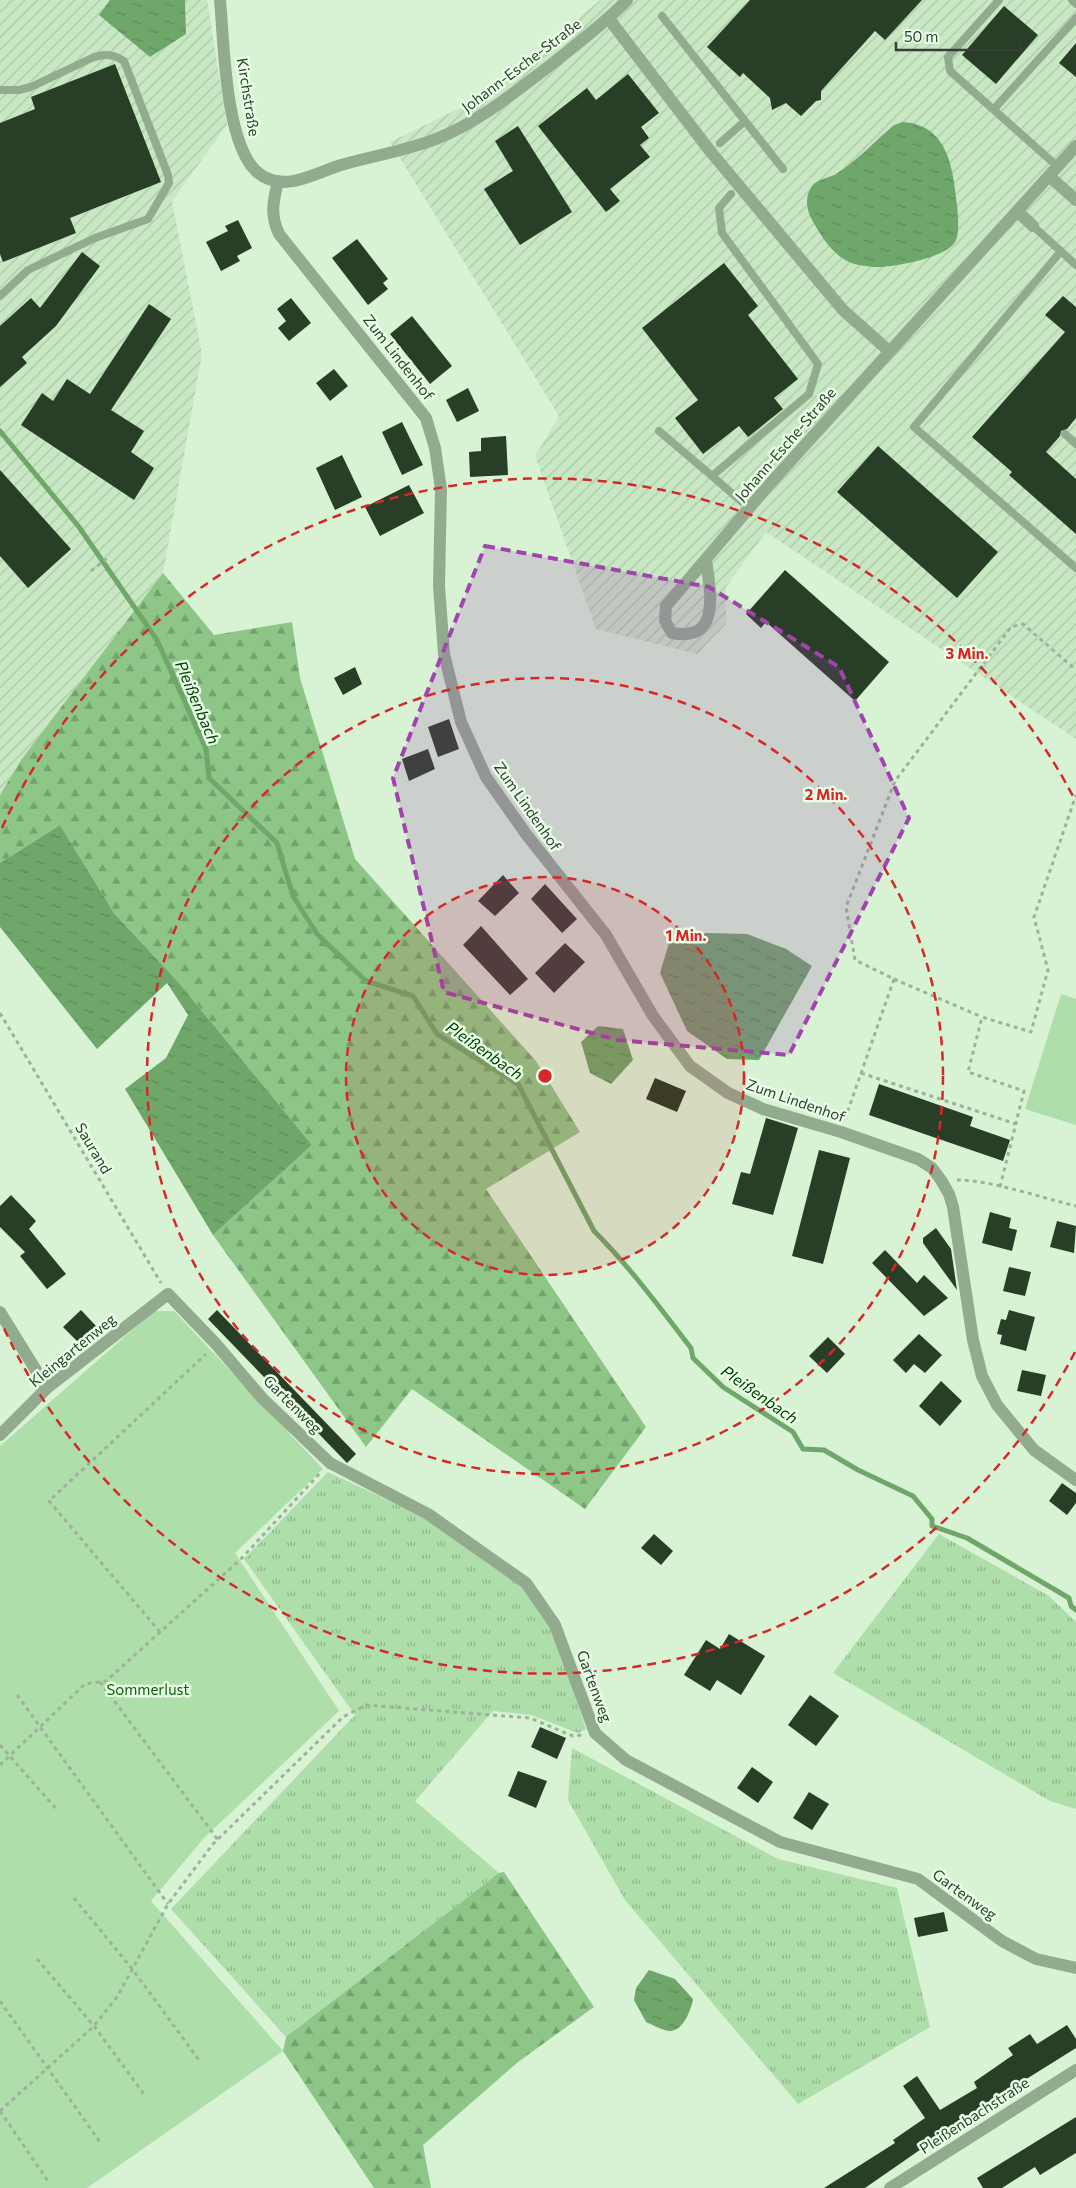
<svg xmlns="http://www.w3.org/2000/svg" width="1076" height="2188" font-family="Commissioner,sans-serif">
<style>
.industrial{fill:url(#industrial-furrows)}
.grass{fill:url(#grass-tufts)}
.forest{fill:url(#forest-firs)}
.garden{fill:#aedea9}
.water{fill:url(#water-ripples)}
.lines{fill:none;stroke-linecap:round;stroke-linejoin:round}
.stream{stroke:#6fa76a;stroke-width:5}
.building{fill:#283e26}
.path{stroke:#9db29a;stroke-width:3;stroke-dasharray:4 4;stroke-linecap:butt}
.service{stroke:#92ab8f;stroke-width:8}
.minor{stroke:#92ab8f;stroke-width:12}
.tertiary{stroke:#92ab8f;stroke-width:12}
.marked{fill:#a044ae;fill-opacity:0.2;stroke:#a044ae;stroke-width:4;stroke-dasharray:10 6;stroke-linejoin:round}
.ring{fill:none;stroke:#d62828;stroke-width:2.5;stroke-dasharray:9 6}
.labels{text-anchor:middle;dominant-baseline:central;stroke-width:5;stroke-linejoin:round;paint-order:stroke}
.street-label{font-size:15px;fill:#343f33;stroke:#e8fee6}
.park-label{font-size:15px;fill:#10610b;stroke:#e8fee6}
.water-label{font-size:16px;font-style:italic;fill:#034202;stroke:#e8fee6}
.centre{fill:#d62828;stroke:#e8fee6;stroke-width:2.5}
.ring-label{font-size:15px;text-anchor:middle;font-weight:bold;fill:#d62828;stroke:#e8fee6;stroke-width:5;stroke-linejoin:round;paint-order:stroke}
</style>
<defs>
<pattern id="industrial-furrows" width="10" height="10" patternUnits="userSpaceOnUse" patternTransform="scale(1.25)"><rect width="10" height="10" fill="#c7e8c3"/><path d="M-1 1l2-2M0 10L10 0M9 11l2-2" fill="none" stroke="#acc8a8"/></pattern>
<pattern id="grass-tufts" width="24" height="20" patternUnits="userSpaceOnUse" patternTransform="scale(1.25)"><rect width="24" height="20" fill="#aedea9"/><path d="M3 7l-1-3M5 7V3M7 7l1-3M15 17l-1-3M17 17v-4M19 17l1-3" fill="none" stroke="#8eb58a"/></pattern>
<pattern id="forest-firs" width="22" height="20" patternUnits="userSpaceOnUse" patternTransform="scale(1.25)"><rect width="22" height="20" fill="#8dc687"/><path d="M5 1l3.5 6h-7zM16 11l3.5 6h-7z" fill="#74a26f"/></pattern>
<pattern id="water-ripples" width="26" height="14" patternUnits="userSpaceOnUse" patternTransform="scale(1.25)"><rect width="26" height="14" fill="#6fa76a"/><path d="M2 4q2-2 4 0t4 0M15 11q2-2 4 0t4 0" fill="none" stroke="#5c8958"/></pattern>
</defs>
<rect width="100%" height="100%" fill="#d7f3d4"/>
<path class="industrial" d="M0,0H207L227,125L172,201L202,354L163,573L21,760L0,795Z
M600,0H1076V739L766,532L726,587V624L697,654L596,629L535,456L559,416L390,142L487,95Z"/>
<path class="grass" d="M328,1472L424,1517L525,1589L553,1630L586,1729L578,1733L531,1715L493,1711L415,1801L499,1873L286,2037L171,1909L355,1715L244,1559Z
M939,1534L1049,1596L1076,1622V1809L1050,1801L833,1673Z
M572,1748L778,1859L897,1888L930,2027L798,2104L625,1900L568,1800Z"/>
<path class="forest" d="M163,573L214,635L292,622L300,678L355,859L536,1061L580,1132L486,1189L646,1427L585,1509L412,1389L366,1447L213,1235L312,1145L179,983L114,913L60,825L0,863V795L21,760Z
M504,1872L594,2007L518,2062L423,2145L431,2188H374L283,2051L286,2037L499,1873Z"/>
<path class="garden" d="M1061,994L1076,999V1125L1025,1109Z
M154,1311H174L323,1469L235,1553L339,1711L204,1838L151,1901L283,2051L87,2188H0V1446Z"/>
<path class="water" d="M110,0H185L186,34L150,57L99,15Z
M903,122C948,125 953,168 957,205C958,215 960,234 955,242C946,258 891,268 873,267C865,266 855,265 847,261C830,252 820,234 811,218C806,207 805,196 812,186C817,179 829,178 836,174C857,161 875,141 894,125Z
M60,825L114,913L179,983L312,1145L213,1235L125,1089L166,1058L188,1015L167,983L97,1049L0,927V863Z
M706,933L747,934L786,949L812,966L759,1060L727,1059L687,1031L660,973L669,943Z
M598,1026L623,1029L633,1060L611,1084L590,1073L581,1042Z
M649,1970L675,1979L693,1999C691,2010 683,2032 669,2031C662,2030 653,2025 646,2022L634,2000L636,1988Z"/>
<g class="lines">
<path class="stream" d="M0,431L79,527L157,640L206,749L209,778L277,843L293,896L317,934L366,981L413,996L437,1034L518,1084L594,1231C630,1267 660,1308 691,1348L693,1358L723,1387L793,1432L803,1449L824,1450L858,1470L913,1496L932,1519V1526L967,1538L1069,1598L1071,1606L1076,1610"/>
</g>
<path class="building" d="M750,0H922L885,40L875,31L821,91V100L816,101L801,116L786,103L772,110L770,98L743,73L740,77L707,47Z
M1004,6L1038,35L996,84L962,55Z
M1076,43V77L1059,63Z
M115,64L161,182L70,218L76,233L3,262L0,254V123L35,109L31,97Z
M628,74L659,113L641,127L649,138L640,145L650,157L610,189L620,201L606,212L538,126L587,88L596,100Z
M518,126L572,212L520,245L484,189L513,171L495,141Z
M238,220L252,248L237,256L240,261L221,271L206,242L228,231L225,226Z
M357,239L388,279L383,283L388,289L368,305L332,258Z
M82,252L100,266L56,326L22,357L27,363L0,387V326L31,298L40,308Z
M724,263L758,306L748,315L798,379L774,398L783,409L748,437L739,426L703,454L675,418L698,400L642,328Z
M1063,296L1076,307V418L1067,429L1061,431L1060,436L1046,452L1076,479V534L1009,475L1012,472L972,437L1065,332L1045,315Z
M291,298L311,323L289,341L278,328L286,321L277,309Z
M149,304L171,319L111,410L144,431L131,452L154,468L134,500L21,425L42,393L53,401L67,379L90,394Z
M412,316L452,366L430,384L390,334Z
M334,369L348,386L330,401L316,383Z
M468,388L479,411L457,422L446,400Z
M402,422L423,465L402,475L382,432Z
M506,436L508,475L470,477L469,452L481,451V438Z
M878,446L998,552L957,598L837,492Z
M342,455L362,497L335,510L316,468Z
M0,470L71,549L28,588L0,556Z
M409,485L424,513L380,536L365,507Z
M785,570L889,662L855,701L766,622L761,628L746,614Z
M355,667L362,684L343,695L334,678Z
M449,719L459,749L438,757L428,727Z
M428,749L435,769L409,781L402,759Z
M503,875L519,893L495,916L478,901Z
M545,884L577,919L562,933L531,899Z
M481,926L528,979L510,995L463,945Z
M565,943L585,962L554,993L535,973Z
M655,1078L686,1091L677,1112L646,1099Z
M879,1084L973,1117L970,1126L1010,1140L1003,1161L869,1115Z
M766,1118L798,1128L773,1215L732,1204L741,1172L750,1174Z
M819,1150L850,1158L823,1264L792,1256Z
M11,1195L36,1221L29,1229L66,1274L47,1289L20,1256L25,1252L0,1227V1206Z
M990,1212L1011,1218L1009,1228L1017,1230L1012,1251L982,1243Z
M1057,1221L1076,1226L1074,1253L1050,1247Z
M936,1228L951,1249L957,1290L923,1243V1238Z
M885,1250L917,1283L924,1275L948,1298L924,1316L872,1263Z
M1009,1267L1031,1272L1025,1296L1003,1291Z
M81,1310L96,1326L78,1342L63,1327Z
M217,1310L356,1454L347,1463L208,1319Z
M1009,1310L1035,1317L1026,1351L1000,1344L1002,1335L997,1334L1001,1319L1006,1320Z
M919,1334L942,1355L925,1373L914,1364L906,1373L893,1360Z
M828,1337L845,1354L827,1373L809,1356Z
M1022,1370L1046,1375L1041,1396L1017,1391Z
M941,1381L962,1401L940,1426L919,1406Z
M1062,1483L1076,1493V1503L1067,1515L1049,1501Z
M654,1534L673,1551L661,1565L641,1548Z
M729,1634L765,1656L741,1695L717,1680L710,1691L684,1675L706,1640L720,1649Z
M810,1695L839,1716L816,1746L788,1725Z
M540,1727L566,1738L557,1759L531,1747Z
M752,1767L773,1782L758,1803L737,1788Z
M518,1771L547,1781L536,1808L508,1796Z
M809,1792L829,1804L812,1830L793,1818Z
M944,1912L948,1931L918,1937L914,1918Z
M1067,2025L1076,2039V2048L1009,2090L1011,2092L980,2114L951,2131L950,2129L865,2188H824L895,2143L893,2140L925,2118L903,2086L917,2076L940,2110L977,2088L974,2082L1013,2055L1008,2048L1030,2034L1037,2044Z
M1076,2117V2153L1040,2175L1035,2167L1002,2188H983L977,2178Z"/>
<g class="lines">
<path class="path" d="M91,571L110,556
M894,979L982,1017
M0,1013L161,1283
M861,1073L1016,1124
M845,1119L894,979L855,960L846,907L895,781L1011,627L1023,624L1076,670
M957,1180C991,1180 1042,1198 1076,1206
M1000,1187L1024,1091L968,1072L982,1017L1031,1032L1048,970L1034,917L1076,795
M160,1632L49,1501L206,1354
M100,1682L218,1840
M17,1695L168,1904
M0,1745L58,1811
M0,1765L85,1684L106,1681L241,1559L321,1472
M74,1898L133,1970L199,2060
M37,1959L94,2026L146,2097
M0,2001L100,2142
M0,2111L94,2026L117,1997L168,1904L213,1844L343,1717L366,1705L530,1718L573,1736L582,1735
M0,2111L48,2181"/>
<path class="service" d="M999,0L948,57L950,71L1057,166
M1072,0L1076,4
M662,16L783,169
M0,90H19L31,87L94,57C106,54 113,54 124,61L168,175L169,183L148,219L95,238L28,270L0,296
M994,109L1076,18
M720,143L745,121
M731,194L719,208L722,233L818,364L809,394L712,476L742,502
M1033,226L1076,265
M1061,251L914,427L1076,568
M659,431L712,476
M1065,434L1076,444"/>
<path class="minor" d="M220,0C224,43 225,141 256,171C282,195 314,173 341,165C372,156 405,151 436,139C479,122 515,92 552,64C578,43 604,24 627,0
M609,19L710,151L843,310L889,351
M1049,176L1076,200
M278,181C273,202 270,214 279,234L426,418L435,448L441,489L439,586L444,654L461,722L486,777L526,834L606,935L653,1016L690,1066L728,1093L763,1109L841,1132L918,1159L932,1168L941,1180L949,1194L953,1207L973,1340L982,1376L997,1405L1034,1450L1076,1480
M1017,211L1033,226
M706,559C710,591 722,642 672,633L665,621L666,606L767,487L1076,146
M0,1312L47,1388
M0,1435L47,1388L168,1294L216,1344L262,1398L330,1463L428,1514L526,1583L555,1625L595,1733L626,1760L780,1842L918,1879L1002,1941L1036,1959L1076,1968"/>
<path class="tertiary" d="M890,2188L1076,2070"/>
</g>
<path class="marked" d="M485,546L709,587L839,667L909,818L789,1055L617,1040L444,992L393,778Z"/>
<circle cx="545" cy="1076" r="199" fill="#d62828" fill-opacity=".12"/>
<g class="ring">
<circle cx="545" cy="1076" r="199"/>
<circle cx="545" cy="1076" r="398"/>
<path d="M1075 1352A597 597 0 0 1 2 1324M2 828A597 597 0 0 1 1075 800"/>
</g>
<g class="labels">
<g class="street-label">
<text transform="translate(521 65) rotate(-37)">Johann-Esche-Straße</text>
<text transform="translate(249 97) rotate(81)">Kirchstraße</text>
<text transform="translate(399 357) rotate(52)">Zum Lindenhof</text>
<text transform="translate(785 444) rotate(-49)">Johann-Esche-Straße</text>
<text transform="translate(528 806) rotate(55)">Zum Lindenhof</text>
<text transform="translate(796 1100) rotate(19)">Zum Lindenhof</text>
<text transform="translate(94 1148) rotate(59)">Saurand</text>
<text transform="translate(72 1350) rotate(-39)">Kleingartenweg</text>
<text transform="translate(293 1404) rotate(45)">Gartenweg</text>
<text transform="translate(595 1686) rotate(70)">Gartenweg</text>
<text transform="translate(965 1894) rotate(36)">Gartenweg</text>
<text transform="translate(974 2115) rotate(-33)">Pleißenbachstraße</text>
</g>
<g class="park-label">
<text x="148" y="1689">Sommerlust</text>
</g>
<g class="water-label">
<text transform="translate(198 702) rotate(67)">Pleißenbach</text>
<text transform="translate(485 1050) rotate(35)">Pleißenbach</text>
<text transform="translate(760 1394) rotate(35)">Pleißenbach</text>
</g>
</g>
<circle cx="545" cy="1076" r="8" class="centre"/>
<g class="ring-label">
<text x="967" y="659">3 Min.</text>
<text x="826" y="800">2 Min.</text>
<text x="686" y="941">1 Min.</text>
</g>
<path d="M896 42v8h125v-8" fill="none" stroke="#343f33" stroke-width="2.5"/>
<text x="904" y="42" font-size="15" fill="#343f33" stroke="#e8fee6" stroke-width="4" paint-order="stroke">50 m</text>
</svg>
